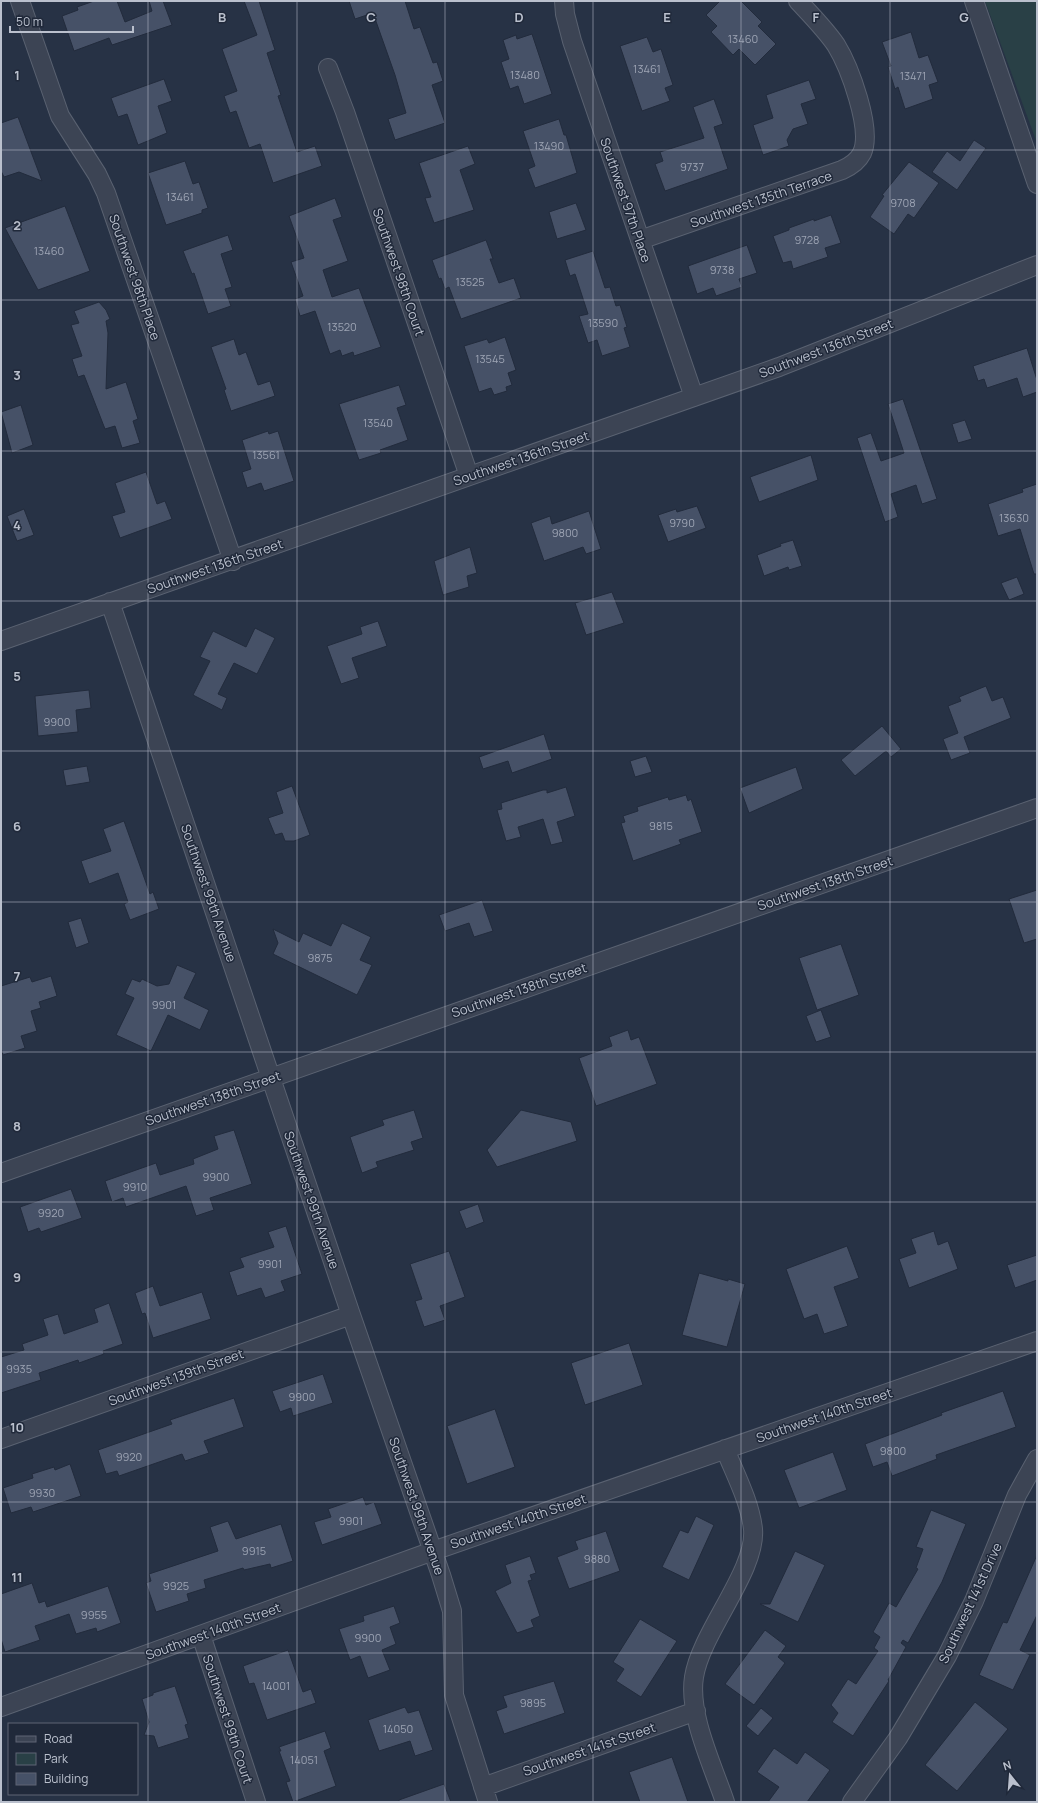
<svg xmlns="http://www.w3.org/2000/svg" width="1038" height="1803" font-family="Manrope,sans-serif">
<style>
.green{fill:#294046}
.building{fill:#465167;stroke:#222b3c}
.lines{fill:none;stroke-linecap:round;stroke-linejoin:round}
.minor-casing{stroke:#5a6271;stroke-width:20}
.minor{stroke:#3c4454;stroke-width:18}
.grid{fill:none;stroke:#bac0cd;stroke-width:1;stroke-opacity:0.55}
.labels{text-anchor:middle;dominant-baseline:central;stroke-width:3;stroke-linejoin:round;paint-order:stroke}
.number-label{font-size:11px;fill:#9da4b4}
.street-label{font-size:13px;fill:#bac0cd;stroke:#20293a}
.grid-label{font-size:13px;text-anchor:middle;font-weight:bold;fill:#bac0cd;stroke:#20293a;stroke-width:3;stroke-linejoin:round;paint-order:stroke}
</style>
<rect width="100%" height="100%" fill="#273245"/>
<path class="green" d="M985,1H1037V143Z"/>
<path class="building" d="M94,1H117L125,22L152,11L149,1H163L172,25L112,45L109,38L74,51L62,16L78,10L77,7Z
M244,1H259L275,50L267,53L281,95L278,96L297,152L315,146L322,166L273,183L260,144L249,148L236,111L230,113L224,96L237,91L222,49L257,35Z
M349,1H405L414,29L420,27L433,63L437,62L443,81L432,85L445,123L395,140L388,119L406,113L395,75L373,13L355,19Z
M720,1H741L762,22L758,26L776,44L755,65L739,49L733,55L711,32L717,26L706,15Z
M911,32L919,58L928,55L938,82L929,85L933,99L905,109L898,87L895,89L888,67L891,66L882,42Z
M532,34L552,94L524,104L518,86L510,89L501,62L509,59L503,40L516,35L517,39Z
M647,37L653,52L661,49L673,85L665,88L670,101L642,111L620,46Z
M164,79L172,101L158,106L167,133L138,145L127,114L118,117L111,98Z
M809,80L816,99L801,104L808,124L793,129L787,140L789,146L763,155L753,125L773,118L766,95Z
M714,99L723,124L714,127L728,169L665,191L655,164L663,161L660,152L704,138L693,107Z
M18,117L42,181L19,172L4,177L1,171V123Z
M559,119L564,135H566L577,173L535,188L528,169L535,166L523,131Z
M974,140L986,148L957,190L932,172L947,151L960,161Z
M468,146L475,164L460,170L474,210L434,223L425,198L431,197L419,163Z
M185,161L193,184L199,182L208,208L202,210V213L166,225L148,173Z
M909,162L939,183L914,218L908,214L894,234L870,217L884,196L882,195Z
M335,198L342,217L333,220L348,261L323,270L332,297L359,288L381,347L354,356L353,352L342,356L340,350L330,354L315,311L300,316L295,299L303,296L291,262L304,258L289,216Z
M576,203L586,230L557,239L549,212Z
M65,206L90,271L38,290L5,228Z
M831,215L841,243L825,248L828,257L793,269L791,261L783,263L773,236L789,230V228L814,219V221Z
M228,235L233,250L221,254L232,287L225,289L231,306L208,314L194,273L192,274L183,251Z
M486,240L493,259H490L499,283L514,278L521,298L461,319L449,287L445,289L441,278L439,279L432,260Z
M747,245L757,273L739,279L742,287L716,296L713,288L697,294L688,266Z
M593,251L605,288L610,287L616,306L620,305L627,327L624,328L630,347L602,356L597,340L588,343L579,316L588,314L575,274L570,276L565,260Z
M99,302L106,310L110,319L106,321L108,333L106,389L126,382L138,419L133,421L140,443L122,448L115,426L105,429L84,375L78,377L72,359L82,356L71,325L79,323L74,311Z
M505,337L516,370L508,373L512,385L506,387L507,391L494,395L491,388L479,392L464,346L487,339L489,343Z
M234,339L239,355L246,352L258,385L270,381L275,396L231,411L224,390L226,389L211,347Z
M1027,348L1037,380V392L1023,397L1017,378L987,388L984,379L978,381L973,366Z
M399,385L406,405L397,408L408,440L380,450L381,453L359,460L339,404Z
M903,399L937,499L922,504L916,485L891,494L898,517L885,522L857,438L871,433L881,461L904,453L888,404Z
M21,405L33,445L12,453L1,412Z
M965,420L972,439L958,443L952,424Z
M268,431L269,434L278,431L294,481L264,491L261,483L247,488L242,472L251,469L242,440Z
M811,455L818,480L759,502L750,477Z
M146,472L157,504L165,501L172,519L120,538L112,516L125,512L115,483Z
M1037,484V574H1034L1020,529L998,536L988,504L1023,492L1022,489Z
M697,506L706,528L668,542L658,515L676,509L677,512Z
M24,509L34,535L17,541L7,516Z
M589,511L601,549L586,554L583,547L544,561L531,523L550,516L552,524Z
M793,540L802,566L789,570L788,567L764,576L757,555L781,546L780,544Z
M470,547L477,573L467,576L469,587L443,595L434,561Z
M1017,577L1024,594L1009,600L1001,583Z
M612,592L624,623L586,635L575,603Z
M378,621L387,646L352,658L359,678L341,684L327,646L362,634L360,627Z
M255,628L275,638L257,674L234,663L218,694L227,698L222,710L193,695L210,661L200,657L213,631L246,647Z
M986,686L992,701L1003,697L1011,718L964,737L970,753L951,760L943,739L958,733L948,706L961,701L959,697Z
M89,690L91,708L76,710L78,732L38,736L35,696Z
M882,726L901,749L891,757L886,751L855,776L841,760Z
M544,734L552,759L512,773L508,761L483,769L479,757Z
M646,756L652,772L635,777L630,761Z
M87,766L90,782L66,786L63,770Z
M796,767L803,789L749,813L740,788Z
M292,786L310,835L294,841H285L282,833L275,835L268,818L283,813L276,792Z
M566,787L575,816L557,822L563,842L551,845L543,819L518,827L521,837L506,841L497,810L502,809L501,803L543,790H547V793Z
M686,795L688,801L691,799L702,832L679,840L681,844L633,861L621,823L625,822L623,816L638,811L637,807L668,797L669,800Z
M124,821L150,894L153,892L159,909L130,920L124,904L128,902L118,873L89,884L81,861L111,851L103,829Z
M1037,890V939L1024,943L1009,899Z
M482,900L493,931L474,937L469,923L445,931L439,915Z
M81,918L89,943L76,948L68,922Z
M342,923L371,937L360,960L372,965L357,995L273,954L278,943L273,929L299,942L303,933L331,946Z
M841,944L859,995L817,1010L799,958Z
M177,965L196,973L184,998L209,1010L200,1030L168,1015L151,1051L116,1035L134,998L125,994L132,979L140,982L142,979L157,986L169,984Z
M51,976L57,996L39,1002L41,1008L31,1011L37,1031L21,1036L25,1048L3,1055L1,1048V986L30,977L32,982Z
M821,1010L831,1037L816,1042L806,1016Z
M628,1030L631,1040L639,1037L657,1084L596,1106L579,1058L612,1046L609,1037Z
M414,1110L423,1138L411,1142L414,1150L376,1162L378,1167L362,1173L350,1137L384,1125L382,1120Z
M521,1110L571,1122L577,1141L497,1167L487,1150Z
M234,1130L252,1184L210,1198L214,1210L196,1216L186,1186L126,1207L123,1198L112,1202L105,1181L156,1163L160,1175L194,1164L193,1159L218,1149L214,1136Z
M71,1189L82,1218L41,1232L39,1228L28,1232L20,1207Z
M478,1204L484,1222L466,1229L459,1211Z
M286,1226L302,1274L281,1281L285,1291L265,1298L261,1288L237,1296L229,1272L244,1267L240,1258L274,1247L268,1232Z
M934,1231L938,1245L948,1241L958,1269L909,1288L899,1259L916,1253L911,1239Z
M847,1246L859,1278L834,1287L848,1326L824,1334L817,1314L804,1319L786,1269Z
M449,1251L465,1297L440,1306L445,1320L424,1327L415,1301L422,1299L410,1264Z
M1037,1255V1280L1015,1288L1007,1265Z
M699,1273L728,1281V1279L745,1284L727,1347L682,1335Z
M153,1286L160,1306L202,1292L211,1319L153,1338L145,1313L142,1314L135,1293Z
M109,1303L123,1344L103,1351L104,1354L79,1363L78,1360L39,1373L41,1380L1,1393V1357L24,1350L22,1344L48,1335L43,1319L58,1314L64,1334L98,1322L94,1309Z
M629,1343L643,1385L585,1405L571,1363Z
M323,1374L333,1403L293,1416L291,1408L280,1412L272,1391Z
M1003,1391L1016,1427L936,1455L937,1459L892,1476L887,1462L873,1467L865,1444L942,1415L941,1413Z
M234,1398L244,1427L204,1441L209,1453L185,1461L182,1454L119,1476L117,1471L106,1474L98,1450L172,1424L170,1420Z
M495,1409L515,1467L467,1484L447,1426Z
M833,1452L847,1490L799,1508L784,1470Z
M70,1464L81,1496L33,1512L31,1507L11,1513L3,1488L33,1478L32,1474L54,1467L55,1470Z
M363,1497L366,1505L374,1502L382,1524L322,1545L314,1522L331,1517L328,1509Z
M931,1510L966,1524L942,1582L908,1643L903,1640L901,1643L906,1647L888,1680L889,1681L853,1736L832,1722L838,1713L831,1705L848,1679L856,1684L878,1651L874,1648L880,1637L873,1632L889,1603L896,1607L918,1569L916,1568L923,1549L916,1547Z
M696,1516L714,1525L689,1580L662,1567L680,1530L688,1533Z
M228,1521L236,1539L281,1524L293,1561L271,1568L270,1564L244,1570L243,1568L204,1580L206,1588L187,1594L189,1601L156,1612L146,1583L151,1581L149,1574L218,1551L210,1527Z
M606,1531L620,1571L569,1589L557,1557L578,1549L575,1541Z
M795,1551L825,1565L798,1622L760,1604H770Z
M1037,1555V1615L1020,1650L1030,1655L1013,1690L979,1675L1003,1622L1007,1623Z
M530,1556L536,1573L530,1575L532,1580L528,1581L540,1616L531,1620L534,1627L517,1633L495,1591L511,1583L505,1565Z
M32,1583L39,1603L45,1601L47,1607L108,1586L121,1623L97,1632L96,1628L76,1634L69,1614L35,1626L40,1640L5,1652L1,1639V1594Z
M394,1606L400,1623L390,1627L396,1644L382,1650L390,1670L368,1678L360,1656L350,1660L339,1629L364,1621L363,1616Z
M640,1619L677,1641L641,1697L616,1681L624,1669L613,1662Z
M765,1630L786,1646L778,1657L785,1663L754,1705L725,1684Z
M288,1650L303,1692L311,1689L316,1703L267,1720L254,1683L249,1684L243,1666Z
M554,1681L565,1713L504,1734L496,1711L507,1707L503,1696Z
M175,1686L188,1724L185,1725L189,1738L158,1748L154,1736L144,1735L149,1722L142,1699L153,1695V1693Z
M975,1702L1008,1729L957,1791L925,1765Z
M405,1707L408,1713L419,1710L433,1750L415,1756L410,1741L379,1751L368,1720Z
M761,1708L773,1718L758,1736L746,1726Z
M325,1731L331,1748L324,1751L336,1786L293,1802L286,1782L290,1781L279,1751H281L279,1747Z
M774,1748L797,1764L805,1752L830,1770L807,1802H768L779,1787L757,1772Z
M672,1757L688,1802H640L629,1772Z
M444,1784L451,1802H399V1800Z"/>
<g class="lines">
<g class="minor-casing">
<path id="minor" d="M20,1L60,116L97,174L106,193L233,561
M564,1L565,14L572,41L694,397
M974,1L1037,184
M328,68L345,112L469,476
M640,240L842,170C851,166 858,161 862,153C873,129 849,66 836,45C825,29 811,15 798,1
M110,602L351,1315L441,1575L452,1611L454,1695L488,1802
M1,641L779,367L1037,265
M1,1173L1037,808
M1,1439L351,1315
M725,1449C735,1474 750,1502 753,1529C757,1570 701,1632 694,1677C688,1715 713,1766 725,1802
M201,1635L256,1802
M1,1707L433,1551L1037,1341
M483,1787L696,1711
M852,1802L898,1738L947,1656L974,1601L1017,1495L1037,1459"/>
</g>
<use href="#minor" class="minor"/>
</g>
<path class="grid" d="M148,1V1802M297,1V1802M445,1V1802M593,1V1802M741,1V1802M890,1V1802M1,150H1037M1,300H1037M1,451H1037M1,601H1037M1,751H1037M1,902H1037M1,1052H1037M1,1202H1037M1,1352H1037M1,1502H1037M1,1653H1037"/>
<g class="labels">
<g class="number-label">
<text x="743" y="38">13460</text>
<text x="647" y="68">13461</text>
<text x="525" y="74">13480</text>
<text x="913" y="75">13471</text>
<text x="549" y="145">13490</text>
<text x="692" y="166">9737</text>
<text x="180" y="196">13461</text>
<text x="903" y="202">9708</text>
<text x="807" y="239">9728</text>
<text x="49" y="250">13460</text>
<text x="722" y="269">9738</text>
<text x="470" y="281">13525</text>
<text x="603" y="322">13590</text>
<text x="342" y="326">13520</text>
<text x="490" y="358">13545</text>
<text x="378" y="422">13540</text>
<text x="266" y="454">13561</text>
<text x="1014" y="517">13630</text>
<text x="682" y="522">9790</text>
<text x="565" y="532">9800</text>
<text x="57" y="721">9900</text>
<text x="661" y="825">9815</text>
<text x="320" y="957">9875</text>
<text x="164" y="1004">9901</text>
<text x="216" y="1176">9900</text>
<text x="135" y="1186">9910</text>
<text x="51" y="1212">9920</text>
<text x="270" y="1263">9901</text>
<text x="19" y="1368">9935</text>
<text x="302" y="1396">9900</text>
<text x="893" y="1450">9800</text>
<text x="129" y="1456">9920</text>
<text x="42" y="1492">9930</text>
<text x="351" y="1520">9901</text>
<text x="254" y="1550">9915</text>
<text x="597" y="1558">9880</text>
<text x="176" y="1585">9925</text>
<text x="94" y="1614">9955</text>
<text x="368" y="1637">9900</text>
<text x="276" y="1685">14001</text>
<text x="533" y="1702">9895</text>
<text x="398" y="1728">14050</text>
<text x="304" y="1759">14051</text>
</g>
<g class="street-label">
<text transform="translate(761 199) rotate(-19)">Southwest 135th Terrace</text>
<text transform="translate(626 200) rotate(71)">Southwest 97th Place</text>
<text transform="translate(399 272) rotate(71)">Southwest 98th Court</text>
<text transform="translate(135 277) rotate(71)">Southwest 98th Place</text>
<text transform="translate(826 348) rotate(-21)">Southwest 136th Street</text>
<text transform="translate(521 458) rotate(-19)">Southwest 136th Street</text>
<text transform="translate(215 566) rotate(-19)">Southwest 136th Street</text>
<text transform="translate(825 883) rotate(-19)">Southwest 138th Street</text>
<text transform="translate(209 893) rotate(71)">Southwest 99th Avenue</text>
<text transform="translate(519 990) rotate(-19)">Southwest 138th Street</text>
<text transform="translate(213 1098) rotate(-19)">Southwest 138th Street</text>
<text transform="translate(312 1200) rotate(71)">Southwest 99th Avenue</text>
<text transform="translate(176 1377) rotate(-20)">Southwest 139th Street</text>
<text transform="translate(824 1415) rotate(-19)">Southwest 140th Street</text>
<text transform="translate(417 1506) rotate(71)">Southwest 99th Avenue</text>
<text transform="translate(518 1521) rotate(-19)">Southwest 140th Street</text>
<text transform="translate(970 1603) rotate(-65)">Southwest 141st Drive</text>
<text transform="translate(213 1631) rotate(-20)">Southwest 140th Street</text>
<text transform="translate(228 1719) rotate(72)">Southwest 99th Court</text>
<text transform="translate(589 1749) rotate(-19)">Southwest 141st Street</text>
</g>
</g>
<g class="grid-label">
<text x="222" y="22">B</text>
<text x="371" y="22">C</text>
<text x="519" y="22">D</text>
<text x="667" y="22">E</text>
<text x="816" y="22">F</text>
<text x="964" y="22">G</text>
<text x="17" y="80">1</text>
<text x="17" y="230">2</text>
<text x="17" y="380">3</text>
<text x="17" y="530">4</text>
<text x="17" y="681">5</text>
<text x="17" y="831">6</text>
<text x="17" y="981">7</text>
<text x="17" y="1131">8</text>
<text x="17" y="1282">9</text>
<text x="17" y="1432">10</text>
<text x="17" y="1582">11</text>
</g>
<rect width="1038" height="1803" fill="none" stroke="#bac0cd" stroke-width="4"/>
<rect x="8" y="1723" width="130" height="72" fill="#20293a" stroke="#5e6575"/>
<rect x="16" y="1736" width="20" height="6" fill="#3c4454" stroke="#5e6575"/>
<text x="44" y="1743" font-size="12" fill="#bac0cd">Road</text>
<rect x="16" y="1753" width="20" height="12" fill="#294046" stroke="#5e6575"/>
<text x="44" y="1763" font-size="12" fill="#bac0cd">Park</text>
<rect x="16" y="1773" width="20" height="12" fill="#465167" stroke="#5e6575"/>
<text x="44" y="1783" font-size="12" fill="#bac0cd">Building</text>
<g transform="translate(1010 1775) rotate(343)" stroke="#20293a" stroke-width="3" paint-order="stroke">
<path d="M0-3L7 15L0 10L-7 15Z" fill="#bac0cd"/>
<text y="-6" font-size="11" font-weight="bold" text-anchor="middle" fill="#bac0cd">N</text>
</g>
<path d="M10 26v6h123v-6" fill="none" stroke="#bac0cd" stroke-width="2"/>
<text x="16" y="26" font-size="12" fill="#bac0cd" stroke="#20293a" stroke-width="3" paint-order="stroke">50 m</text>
</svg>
